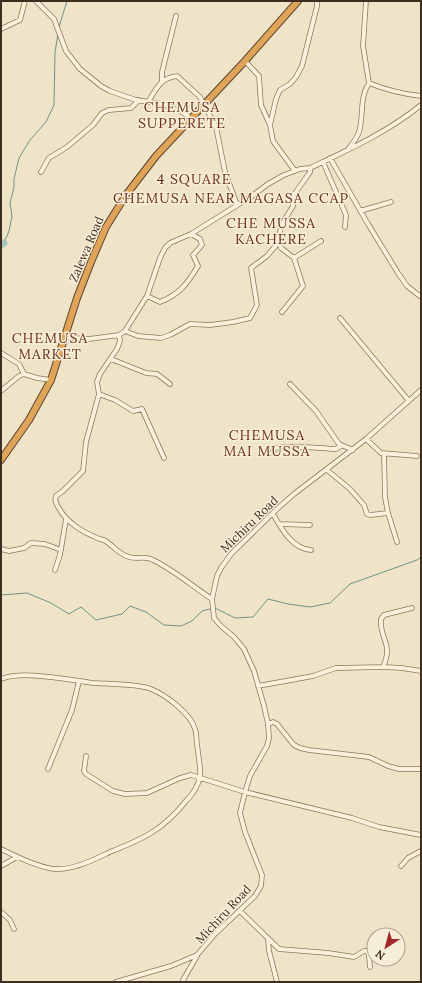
<svg xmlns="http://www.w3.org/2000/svg" width="422" height="983" font-family="Lora,serif">
<style>
.lines{fill:none;stroke-linecap:round;stroke-linejoin:round}
.stream{stroke:#6f938a;stroke-width:1}
.river{stroke:#a9c4bc;stroke-width:7}
.minor-casing{stroke:#8d765c;stroke-width:5.5}
.highway-casing{stroke:#5b4430;stroke-width:8}
.minor{stroke:#faf1dc;stroke-width:4}
.highway{stroke:#e0a458;stroke-width:6}
.labels{text-anchor:middle;dominant-baseline:central;stroke-width:3;stroke-linejoin:round;paint-order:stroke}
.street-label{font-size:12px;fill:#3d2e20;stroke:#f7eed8}
.quarter-label{font-size:14px;letter-spacing:1px;fill:#6b2e1e;stroke:#f7eed8}
</style>
<rect width="100%" height="100%" fill="#f0e4c8"/>
<g class="lines">
<path class="stream" d="M59,27L67,1
M4,243L9,231L12,216L10,203L14,187V179L19,158L30,140L46,122L54,105L55,52L58,34
M1,595L27,593L51,603L69,614L81,607L96,620L122,614L130,606L146,612L164,625L181,626L192,621L202,611L210,609
M215,608L235,618L253,617L268,599L288,604L310,607L330,603L350,584L417,560L421,557"/>
<path class="river" d="M1,245L4,243"/>
<g class="minor-casing">
<path id="minor" d="M36,1L54,19L66,51L80,69L101,86L110,91L136,100L163,104L182,112L191,118
M1,29L20,20L25,1
M245,61L259,76L261,105L270,125L273,141L295,171
M162,81V72L176,16
M369,83C386,90 403,94 421,96
M148,102C157,88 160,78 177,76L200,97L216,127L225,172L237,205
M270,125L276,99L280,90L290,84L296,77L302,66L317,6V1
M349,148C353,143 357,138 359,132C364,116 359,98 369,83L363,46L366,1
M330,158L368,224L398,273L407,286L421,297
M323,162L346,215L345,227
M41,172L49,158L67,147L93,125L102,113L109,110L131,108L139,100
M360,211L391,202
M294,258L321,241
M147,296L160,302C180,294 187,284 198,266L193,255L202,245L200,239L191,234
M282,312L303,286L294,258L281,248L278,239L282,224L293,206V196L308,175L310,172V168
M340,318L409,401
M125,331L138,336L161,338L170,335L190,324L210,325L233,322L250,318L257,305L251,268L267,256L278,243
M119,335L120,341L117,349L100,374L97,382L99,394L86,442L83,471L63,491L56,496C54,501 57,505 60,510C67,522 82,532 95,537C98,539 101,539 104,540C113,545 119,555 129,557C138,560 145,555 153,560C174,570 192,586 212,599
M64,336L72,338L89,339L119,335L125,331L147,296L160,258L165,248L170,243L191,234L252,196L268,184L284,175L300,169L310,168C348,150 388,132 421,105
M1,353L19,364L24,374
M111,359L146,373L157,374L170,384
M290,384L316,411L339,444L353,450
M1,391L19,376L24,374L37,378L51,380
M99,394L115,400L133,411L142,409L164,458
M366,439L381,453L417,456
M272,453L275,448C296,445 315,448 336,449L341,446
M384,454L385,497L388,513L397,542
M327,470L350,489L364,505L367,514L370,515L388,513
M273,514C281,528 292,549 311,550
M279,524L310,525
M1,549L9,551L24,548L31,543L45,544L61,550
M55,570L60,555L66,519
M383,667C394,643 379,639 381,619L384,615L412,608
M1,679C23,670 70,680 94,683C109,684 139,684 151,689C166,695 191,714 195,729C197,734 196,739 197,744C198,754 201,768 200,777C198,786 192,795 186,801C163,830 143,839 110,852C93,860 74,870 55,869C39,868 15,856 1,849
M258,686L313,676L336,668L383,667L402,668L421,671
M268,724L273,722L277,724L294,745L300,748L309,750L369,757L388,766L399,769H421
M86,756L84,771L86,774L113,791L125,794L147,793L180,778L191,775L245,792L352,818L379,827L421,835
M48,769L72,710L79,681
M1,866L17,857
M401,866L408,858L421,851
M240,911L279,949L328,953L354,957L364,951H367L369,955L370,967
M1,912L10,920L14,929
M268,940L269,951L277,982
M116,982L171,966L197,955L215,934L255,896L261,886L262,875L245,832L240,813L245,792L250,776L267,746L269,738L268,724L264,706L254,671L244,649L234,637L221,626L214,618L212,599L217,576L221,568L231,554L277,509L294,494L366,439L421,390
M184,982L183,980L197,956"/>
</g>
<g class="highway-casing">
<path id="highway" d="M1,460L29,420L51,380L77,298L91,262L106,227L126,195L156,156L245,61L298,1"/>
</g>
<use href="#minor" class="minor"/>
<use href="#highway" class="highway"/>
</g>
<g class="labels">
<g class="street-label">
<text transform="translate(86 249) rotate(-67)">Zalewa Road</text>
<text transform="translate(249 524) rotate(-44)">Michiru Road</text>
<text transform="translate(223 914) rotate(-47)">Michiru Road</text>
</g>
<g class="quarter-label">
<text x="182" y="107">CHEMUSA<tspan x="182" dy="16">SUPPERETE</tspan></text>
<text x="194" y="179">4 SQUARE</text>
<text x="231" y="198">CHEMUSA NEAR MAGASA CCAP</text>
<text x="271" y="223">CHE MUSSA<tspan x="271" dy="16">KACHERE</tspan></text>
<text x="50" y="338">CHEMUSA<tspan x="50" dy="16">MARKET</tspan></text>
<text x="267" y="435">CHEMUSA<tspan x="267" dy="16">MAI MUSSA</tspan></text>
</g>
</g>
<rect width="422" height="983" fill="none" stroke="#3d2e20" stroke-width="4"/>
<g transform="translate(386 947) rotate(216)"><circle r="19" fill="#f7eed8" stroke="#ada18e"/>
<path d="M0-3L7 15L0 10L-7 15Z" fill="#9e2a2b"/>
<text y="-6" font-size="11" font-weight="bold" text-anchor="middle" fill="#3d2e20">N</text>
</g>
</svg>
